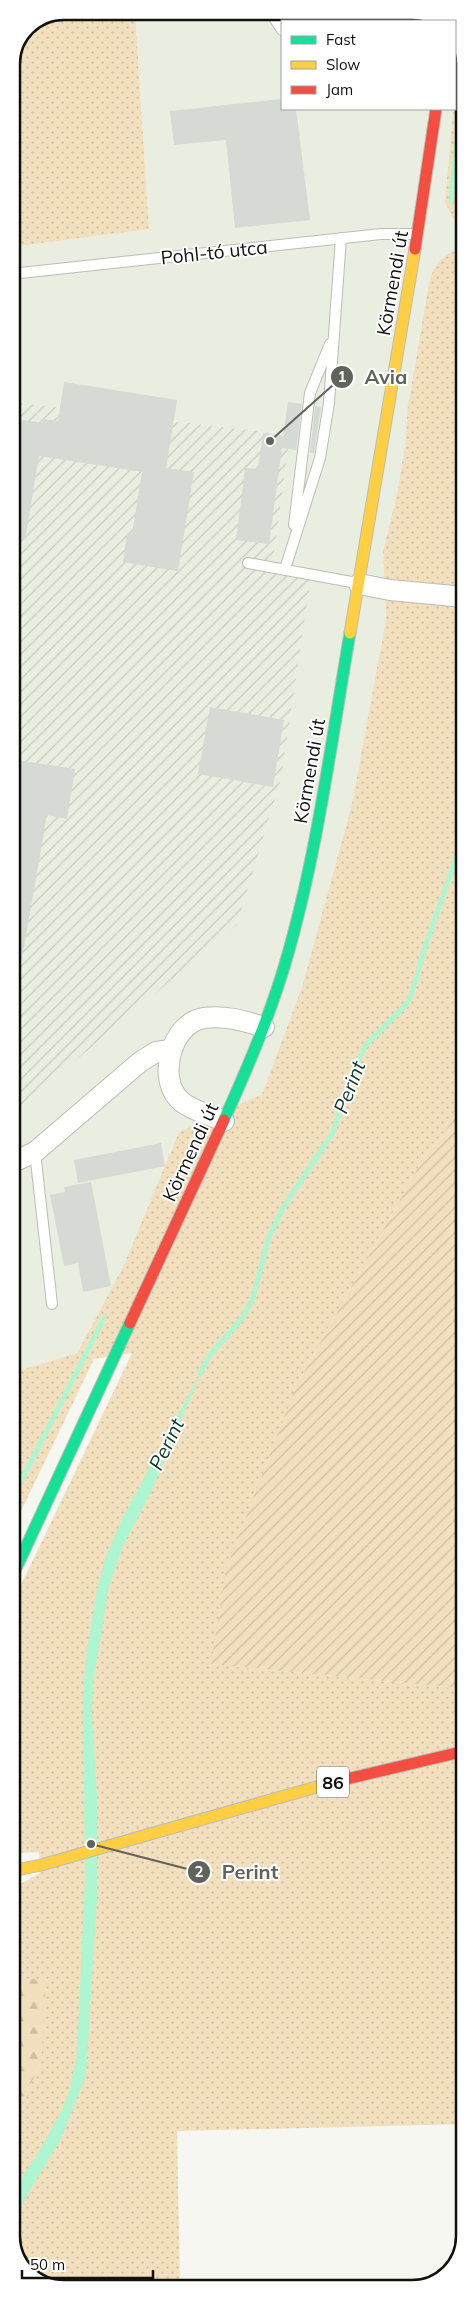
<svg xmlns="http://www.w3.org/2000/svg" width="476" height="2300" font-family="Mulish,sans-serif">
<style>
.built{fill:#eaeee0}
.industrial{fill:url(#industrial-furrows)}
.grass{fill:url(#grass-dots)}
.forest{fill:url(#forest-firs)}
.garden{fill:url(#garden-furrows)}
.water{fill:#aef6d1}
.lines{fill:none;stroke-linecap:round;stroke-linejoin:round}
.stream{stroke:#aef6d1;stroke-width:5}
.building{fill:#d6d9d4}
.lane-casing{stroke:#bbbdb7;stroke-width:12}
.street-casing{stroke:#bbbdb7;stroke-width:22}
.fast-casing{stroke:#bbbdb7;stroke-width:13}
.slow-casing{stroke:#bbbdb7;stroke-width:13}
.jam-casing{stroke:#bbbdb7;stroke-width:13}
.lane{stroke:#fefefd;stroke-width:10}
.street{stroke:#fefefd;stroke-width:20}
.fast{stroke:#16e098;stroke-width:11}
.slow{stroke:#ffcf43;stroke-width:11}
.jam{stroke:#f24e42;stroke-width:11}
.labels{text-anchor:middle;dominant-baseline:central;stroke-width:4;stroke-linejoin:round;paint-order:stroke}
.shield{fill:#fff;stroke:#585856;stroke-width:1}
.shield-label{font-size:18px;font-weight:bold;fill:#10110d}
.street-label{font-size:19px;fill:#10110d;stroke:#fff}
.water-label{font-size:20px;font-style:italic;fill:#0b3926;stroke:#fff}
.rim{fill:none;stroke:#10110d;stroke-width:2.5}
.leader{fill:none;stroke:#60625c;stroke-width:2}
.callout-dot{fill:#60625c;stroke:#fff;stroke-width:2}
.mark-label{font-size:15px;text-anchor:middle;font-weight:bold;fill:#fff}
.callout-label{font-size:20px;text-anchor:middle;font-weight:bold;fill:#60625c;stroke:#fff;stroke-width:4;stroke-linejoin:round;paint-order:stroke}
</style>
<defs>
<pattern id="industrial-furrows" width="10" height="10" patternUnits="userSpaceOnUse" patternTransform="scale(1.25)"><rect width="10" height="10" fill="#eaeee0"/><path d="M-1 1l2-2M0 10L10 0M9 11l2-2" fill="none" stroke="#c8cbbf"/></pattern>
<pattern id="grass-dots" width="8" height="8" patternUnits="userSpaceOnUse" patternTransform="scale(1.25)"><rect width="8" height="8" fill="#f2dfbe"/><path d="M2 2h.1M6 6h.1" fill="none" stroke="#cebea2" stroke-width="1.8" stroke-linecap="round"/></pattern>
<pattern id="forest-firs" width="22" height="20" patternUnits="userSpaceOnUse" patternTransform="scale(1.25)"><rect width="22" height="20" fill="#f2dfbe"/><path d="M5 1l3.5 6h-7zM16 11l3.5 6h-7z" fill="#cebea2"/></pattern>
<pattern id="garden-furrows" width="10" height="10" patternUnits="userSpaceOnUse" patternTransform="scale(1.25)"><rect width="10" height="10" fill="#f2dfbe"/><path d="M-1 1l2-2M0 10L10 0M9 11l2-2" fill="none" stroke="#cebea2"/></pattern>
</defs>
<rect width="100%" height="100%" fill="#f5f7f0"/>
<path class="built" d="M135,11L419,12L439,21H282V109H455V37L459,47L454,119L445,202L452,217L464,226V247L451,252L429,283L408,405L405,444L397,495L383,551L386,619L352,804L302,987L262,1094L179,1132L123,1267L77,1353L21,1370L12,1369L11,1115L237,925L281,779L272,568L290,435L11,402V247L149,229Z"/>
<path class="industrial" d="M11,402L290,435L272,568L312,570L281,779L237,925L11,1115Z"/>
<path class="grass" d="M64,11H135L149,229L11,247V63L27,26Z
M459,47L464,56V226L452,217L445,202Z
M464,247V1105L419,1166L297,1384L211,1664L465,1689V2124L177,2131L180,2288H57L27,2274L12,2244V2123L41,2063L22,1978L12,2000V1889L40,1873L39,1852L12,1853V1604L132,1353L94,1359L12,1530V1390L21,1370L77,1353L123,1267L179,1132L262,1094L302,987L352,804L386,619L383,551L397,495L405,444L408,405L429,283C434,262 444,254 464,247Z"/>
<path class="forest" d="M22,1978L46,1980L41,2063L12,2123V2000Z"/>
<path class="garden" d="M464,1105L465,1689L211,1664L226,1569L297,1384L419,1166Z"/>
<path class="water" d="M203,1368L151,1492L123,1546L109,1586L93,1684L92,1714L97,1796V1899L86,2075L61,2139L25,2199L12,2232V2205L24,2174L39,2152L63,2108L70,2089L77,2053L85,1878L83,1695L86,1655L97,1590L106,1556L123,1517Z"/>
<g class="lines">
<path class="stream" d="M451,201L464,66
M200,1373L209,1356L243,1317L253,1298L269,1237L283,1208L332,1134L356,1066L365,1046L406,1005L411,996L426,944L464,836
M12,1499L104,1318"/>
</g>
<path class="building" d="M282,99V109H296L310,220L235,228L226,140L174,145L170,111Z
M64,382L177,400L166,468L194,472L178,571L123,562L127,533L132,534L142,472L39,456L25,540L11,538V418L42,423V419L58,421Z
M288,402L302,404L296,450L282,448L269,544L236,540L245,468L258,469L263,433L283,436Z
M315,406L321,407L314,453H310Z
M210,707L284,720L273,787L198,774Z
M11,759L75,769L67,819L47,815L19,975L11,974Z
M161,1143L165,1166L78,1183L74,1160Z
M91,1182L111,1286L83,1292L78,1263L64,1266L50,1195L65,1192L64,1187Z"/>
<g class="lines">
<g class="lane-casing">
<path id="lane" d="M272,11L273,16L282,30
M11,274L381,234H417
M294,525L310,393L330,344
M248,563L357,583
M285,569L320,458L329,403L341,238
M35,1152L52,1304"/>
</g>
<g class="street-casing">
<path id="street" d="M359,584L390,590L464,597
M224,1121C211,1115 193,1111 182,1102C156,1082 170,1023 204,1018C225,1015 244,1021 264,1027
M11,1163L35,1152L140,1062L156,1052L170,1050"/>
</g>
<g class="fast-casing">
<path id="fast" d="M224,1120C247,1069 269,1018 285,964C317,856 331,743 350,633
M12,1577L130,1323"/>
</g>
<g class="slow-casing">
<path id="slow" d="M350,633L415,249
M12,1871L41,1865L334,1782"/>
</g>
<g class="jam-casing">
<path id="jam" d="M415,249L436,109
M130,1323L224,1120
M334,1782L465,1751"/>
</g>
<use href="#lane" class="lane"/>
<use href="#street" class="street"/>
<use href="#fast" class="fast"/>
<use href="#slow" class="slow"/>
<use href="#jam" class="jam"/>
</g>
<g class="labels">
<rect class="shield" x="317" y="1766.5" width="32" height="31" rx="4"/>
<g class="shield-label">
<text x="333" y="1782">86</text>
</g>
<g class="street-label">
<text transform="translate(214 252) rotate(-6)">Pohl-tó utca</text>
<text transform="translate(392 283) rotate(-80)">Körmendi út</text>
<text transform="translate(309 771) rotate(-80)">Körmendi út</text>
<text transform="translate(190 1152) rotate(-65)">Körmendi út</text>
</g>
<g class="water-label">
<text transform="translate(349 1087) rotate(-69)">Perint</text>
<text transform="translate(166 1444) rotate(-64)">Perint</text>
</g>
</g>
<path d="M0 0H476V2300H0ZM64 20H412A44 44 0 0 1 456 64V2236A44 44 0 0 1 412 2280H64A44 44 0 0 1 20 2236V64A44 44 0 0 1 64 20Z" fill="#fff" fill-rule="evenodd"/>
<path class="rim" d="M64 20H412A44 44 0 0 1 456 64V2236A44 44 0 0 1 412 2280H64A44 44 0 0 1 20 2236V64A44 44 0 0 1 64 20Z"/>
<path class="leader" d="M270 441L342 377M91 1844L199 1872"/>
<g class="callout-dot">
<circle cx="270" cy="441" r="5"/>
<circle cx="91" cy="1844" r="5"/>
<circle cx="342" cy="377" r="12"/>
<circle cx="199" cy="1872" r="12"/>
</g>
<g class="mark-label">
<text x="342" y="382">1</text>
<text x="199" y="1877">2</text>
</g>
<g class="callout-label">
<text x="386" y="384">Avia</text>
<text x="250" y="1879">Perint</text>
</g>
<rect x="281" y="20" width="175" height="90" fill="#ffffff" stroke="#9fa09e"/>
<rect x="291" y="36" width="25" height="8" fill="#16e098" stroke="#9fa09e"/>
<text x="326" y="45" font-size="15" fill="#10110d">Fast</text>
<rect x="291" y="61" width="25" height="8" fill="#ffcf43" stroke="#9fa09e"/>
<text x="326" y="70" font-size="15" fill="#10110d">Slow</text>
<rect x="291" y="86" width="25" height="8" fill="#f24e42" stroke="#9fa09e"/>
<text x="326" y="95" font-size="15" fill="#10110d">Jam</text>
<path d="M22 2270v8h131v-8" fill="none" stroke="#10110d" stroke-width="2.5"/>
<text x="30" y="2270" font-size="15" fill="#10110d" stroke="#ffffff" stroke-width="4" paint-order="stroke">50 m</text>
</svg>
